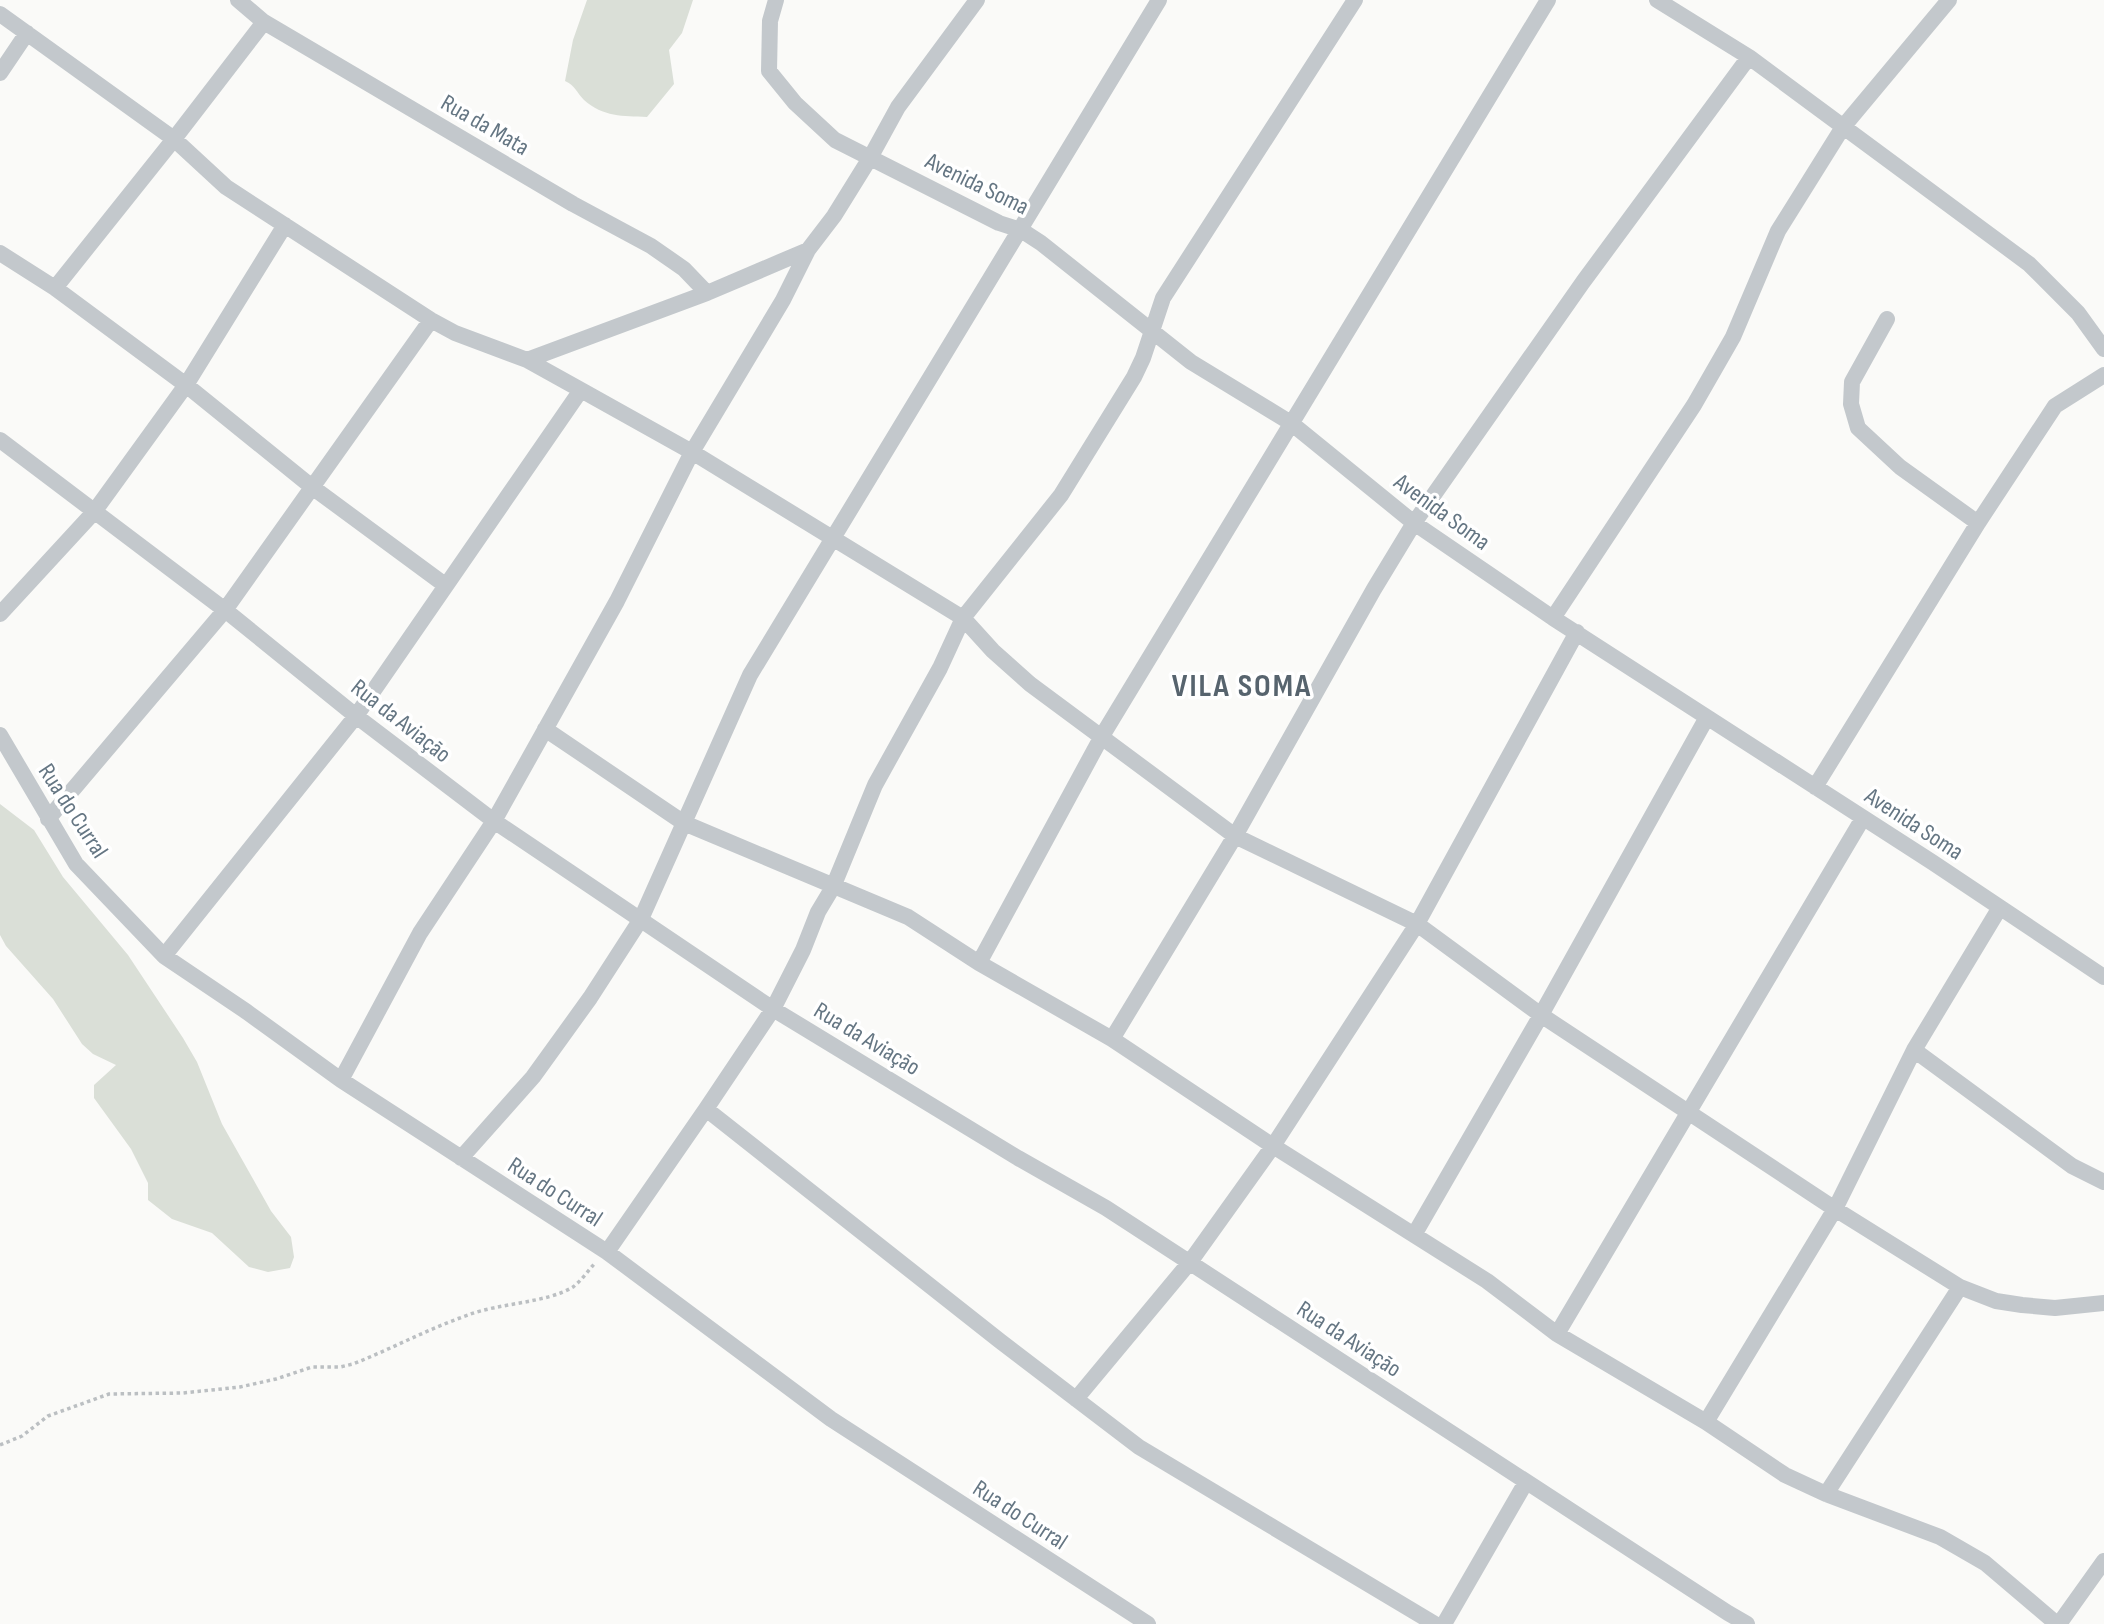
<svg xmlns="http://www.w3.org/2000/svg" width="2104" height="1624" font-family="'Sofia Sans Condensed',sans-serif">
<style>
.green{fill:#dadfd7}
.lines{fill:none;stroke-linecap:round;stroke-linejoin:round}
.path{stroke:#bbbfc2;stroke-width:3.5;stroke-dasharray:3.5 3.5;stroke-linecap:butt}
.street{stroke:#c3c8cc;stroke-width:16}
.labels{text-anchor:middle;dominant-baseline:central;stroke-width:7;stroke-linejoin:round;paint-order:stroke}
.street-label{font-size:24px;fill:#657683;stroke:#fff}
.district-label{font-size:32px;font-weight:bold;letter-spacing:2px;fill:#57646e;stroke:#fff}
</style>
<rect width="100%" height="100%" fill="#fafaf8"/>
<path class="green" d="M587,0H693L682,33L669,50L674,84L647,117C623,116 603,117 584,100C577,93 575,85 565,81L573,40Z
M0,804L34,830L63,877L128,955L183,1038L197,1062L222,1124L271,1211L291,1237L294,1257L290,1268L268,1272L249,1267L212,1233L172,1219L148,1200V1183L131,1149L94,1098V1085L116,1065L93,1054L82,1044L53,999L6,946L0,935Z"/>
<g class="lines">
<path class="path" d="M0,1445L22,1436L48,1416L109,1394L183,1393L240,1387L276,1379L312,1367H340L353,1364C391,1349 428,1329 468,1315C499,1303 547,1303 573,1287C581,1281 588,1271 595,1263"/>
<path class="street" d="M238,0L264,22L573,204L651,246L684,269L707,293
M776,0L770,21L769,71L795,103L835,140L999,223L1021,230L1041,243L1191,362L1291,423L1414,523L1553,618L1932,862L2104,977
M1657,0L1749,57L2029,264L2078,313L2104,349
M0,14L174,139L226,187L431,320L455,333L527,360L581,390L692,452L963,618L993,651L1030,684L1235,836L1417,924L1541,1015L1835,1209L1960,1287L1996,1301L2022,1305L2055,1308L2104,1303
M0,73L27,33
M0,253L55,288L186,385L312,487L445,585
M55,288L174,139L264,22
M1887,319L1852,382L1851,404L1858,428L1900,467L1978,523
M527,360L707,293L808,250
M0,440L225,610L356,716L494,821L773,1009L1018,1158L1106,1208L1728,1613L1747,1624
M0,614L94,512L186,385L285,225
M1553,618L1694,405L1733,337L1778,231L1843,127L1949,0
M545,729L684,823L908,917L979,963L1112,1039L1273,1146L1487,1281L1557,1334L1706,1422L1785,1475L1826,1494L1940,1537L1985,1563L2057,1624
M0,735L76,864L164,956L247,1012L341,1080L607,1252L831,1419L1148,1624
M1815,787L1978,523L2055,406L2104,375
M48,819L225,610L431,320
M164,956L356,716L581,390
M979,963L1102,736L1548,0
M1112,1039L1235,836L1374,589L1414,523L1583,282L1749,57
M1914,1050L2072,1166L2104,1182
M341,1080L420,933L494,821L617,601L692,452L783,300L808,250L834,216L870,158L898,107L977,0
M706,1109L1000,1341L1139,1447L1435,1624
M461,1158L533,1077L590,998L641,919L750,675L1159,0
M1414,1235L1541,1015L1706,719
M607,1252L706,1109L773,1009L803,950L818,912L833,887L875,785L940,668L963,618L1061,495L1134,377L1143,358L1163,298L1355,0
M1557,1334L1863,818
M1076,1399L1190,1262L1273,1146L1417,924L1577,632
M1706,1422L1835,1209L1914,1050L1999,909
M1826,1494L1960,1287
M1444,1624L1526,1482
M2059,1624L2104,1561"/>
</g>
<g class="labels">
<g class="street-label">
<text transform="translate(485 125) rotate(30)">Rua da Mata</text>
<text transform="translate(977 184) rotate(26)">Avenida Soma</text>
<text transform="translate(1442 512) rotate(36)">Avenida Soma</text>
<text transform="translate(401 721) rotate(38)">Rua da Aviação</text>
<text transform="translate(73 811) rotate(57)">Rua do Curral</text>
<text transform="translate(1914 824) rotate(33)">Avenida Soma</text>
<text transform="translate(867 1039) rotate(31)">Rua da Aviação</text>
<text transform="translate(555 1192) rotate(33)">Rua do Curral</text>
<text transform="translate(1349 1339) rotate(33)">Rua da Aviação</text>
<text transform="translate(1020 1515) rotate(33)">Rua do Curral</text>
</g>
<g class="district-label">
<text x="1242" y="686">VILA SOMA</text>
</g>
</g>
</svg>
